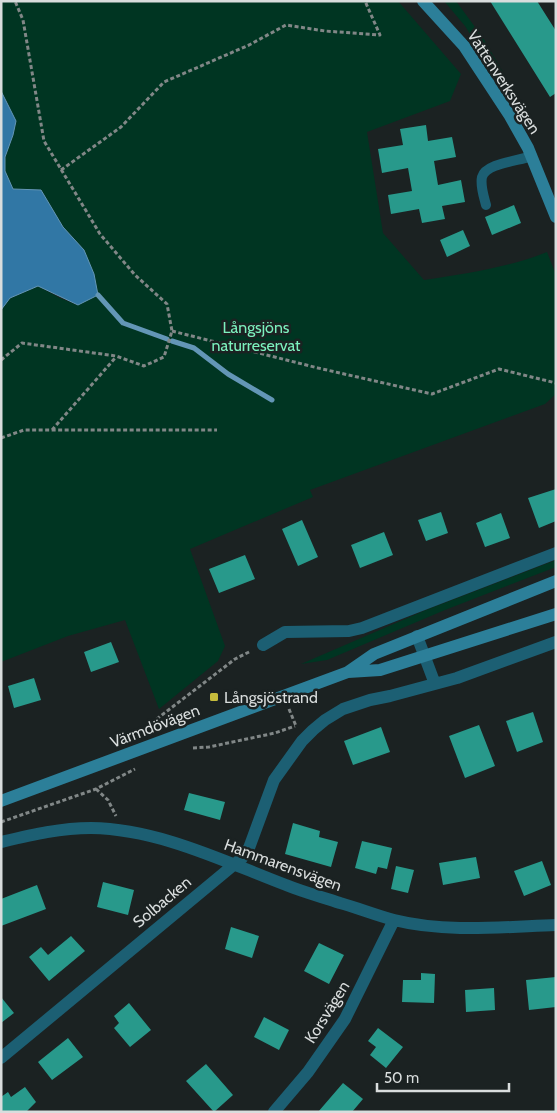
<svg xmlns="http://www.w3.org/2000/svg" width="557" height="1113" font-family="Cabin,sans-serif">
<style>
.green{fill:#003522}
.water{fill:#3177a5;stroke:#6396b6}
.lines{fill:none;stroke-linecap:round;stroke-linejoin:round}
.stream{stroke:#6396b6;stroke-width:5}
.building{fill:#28998b}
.path{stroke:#818787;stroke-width:3;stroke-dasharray:4 2.5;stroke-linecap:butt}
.lane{stroke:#1c5f73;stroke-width:10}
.street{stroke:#1c5f73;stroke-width:12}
.secondary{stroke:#2c7f99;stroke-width:12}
.poi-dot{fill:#c6bc3c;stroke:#1b2222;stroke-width:2}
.labels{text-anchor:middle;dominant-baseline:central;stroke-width:5;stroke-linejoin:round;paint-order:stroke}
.street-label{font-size:16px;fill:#d9dddd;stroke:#1b2222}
.park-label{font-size:16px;fill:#7cf1be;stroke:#1b2222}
.poi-label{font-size:16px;fill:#d9dddd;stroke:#1b2222;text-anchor:start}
</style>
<rect width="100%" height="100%" fill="#1b2222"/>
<path class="green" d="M1,1H398L461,74L450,101L367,132L383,233L424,280C464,274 510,267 547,252L556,275V394L545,404L310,490L313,497L190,549L225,646L218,661L159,709L125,620L68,636L1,662V310L10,298L38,286L60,298L77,305L84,250L63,227L41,190L13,189L5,171V157L13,135L10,108L1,91Z
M444,1H456L483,38L525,110L520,113L465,26Z
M556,560V567L445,610L327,660L301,664L426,610Z"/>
<path class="water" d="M1,91L16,121L13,135L5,157V171L13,189L41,190L63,227L84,250L94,274L98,295L78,305L38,286L10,298L1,310Z"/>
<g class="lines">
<path class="stream" d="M98,295L123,323L167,339
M172,341L194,348L228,374L272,400"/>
</g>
<path class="building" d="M490,1H537L556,31V93L550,97Z
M426,125L428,141L452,137L456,157L434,161L438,185L461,180L465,202L442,206L445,219L422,223L419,209L391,214L388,195L412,191L408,168L382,173L378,149L403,145L400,129Z
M514,205L521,223L492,235L485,217Z
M463,230L470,246L447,257L440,240Z
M556,489V521L539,528L528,498Z
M441,512L448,533L426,541L418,520Z
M501,513L510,538L485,547L476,523Z
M302,520L318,557L298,566L282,529Z
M384,532L393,555L360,568L351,545Z
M245,555L255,579L219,593L209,569Z
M111,642L119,662L91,672L84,652Z
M34,678L41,700L14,708L8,686Z
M533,712L543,742L517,752L506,721Z
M479,725L495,766L465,778L449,736Z
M381,727L390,752L353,765L344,741Z
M189,793L225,802L220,820L184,810Z
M293,823L320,831L319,837L338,842L331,867L285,854Z
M362,841L392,848L387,869L378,867L376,874L355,868Z
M476,857L480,878L443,885L439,863Z
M542,861L551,885L524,896L514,871Z
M396,866L414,870L408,893L391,889Z
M103,882L134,890L128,915L97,907Z
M37,885L46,909L1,926V899Z
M231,927L259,936L252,958L225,949Z
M71,936L85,951L49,981L29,957L41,947L48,955Z
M319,943L344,955L329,984L304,971Z
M421,973L435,974L434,1003L402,1002L403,980H421Z
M556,977V1007L529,1010L526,980Z
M494,988L495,1010L466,1012L465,990Z
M1,997L14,1013L1,1023Z
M129,1003L151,1030L130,1047L114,1028L119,1023L114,1016Z
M264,1017L289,1030L279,1050L254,1037Z
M378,1028L403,1047L386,1068L370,1055L376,1047L368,1041Z
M68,1038L83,1057L52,1080L38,1062Z
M206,1064L233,1095L214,1112L186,1081Z
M343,1083L363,1099L352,1112H318Z
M25,1087L36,1102L26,1112H3L1,1109V1097L8,1092L11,1097Z"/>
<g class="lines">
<path class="path" d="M61,170L121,127L164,82L249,45L286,25L325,31L380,35L365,1
M172,331L318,368L432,394L499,369L556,383
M1,360L22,343L116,356L144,366L164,357L172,331L167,304L135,275L100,234L44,141L23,20L15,1
M52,430L116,357
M1,438L24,430H217
M289,709L296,726
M129,736L145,728L235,659L251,651
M193,748L209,747L275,733L295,726
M96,789L108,800L116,816
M1,822L96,789L135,769"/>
<path class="lane" d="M486,205C484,197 480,186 482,177C486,163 519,161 532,156"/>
<path class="street" d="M417,636L435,684
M263,645L285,632L349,631L362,628L556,553
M1,842C31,835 60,828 91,828C159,829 223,861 286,885C303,892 322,897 340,903C358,908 375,915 394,920C446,933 502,927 556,925
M1,1058L242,858L249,848L274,780L302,741L313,730L325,720L343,709L370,700L390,696L457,678L556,642
M274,1112L308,1072L345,1019L394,920"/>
<path class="secondary" d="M423,1L464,46L510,116L528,148L556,217
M348,672L380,670L556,614
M1,801L348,672L374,654L556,581"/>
</g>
<rect class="poi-dot" x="209" y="692" width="10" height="10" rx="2.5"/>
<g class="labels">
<g class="street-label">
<text transform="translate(504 82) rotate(57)">Vattenverksvägen</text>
<text transform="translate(155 726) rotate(-21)">Värmdövägen</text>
<text transform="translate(283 865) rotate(20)">Hammarensvägen</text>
<text transform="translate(162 902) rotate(-40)">Solbacken</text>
<text transform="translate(327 1012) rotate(-58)">Korsvägen</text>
</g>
<g class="park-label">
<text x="256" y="327">Långsjöns<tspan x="256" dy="18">naturreservat</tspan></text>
</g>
<g class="poi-label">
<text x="224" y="697">Långsjöstrand</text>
</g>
</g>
<rect width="557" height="1113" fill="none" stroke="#d9dddd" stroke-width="5"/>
<path d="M377 1083v8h132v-8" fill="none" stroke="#d9dddd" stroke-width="2.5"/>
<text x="384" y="1083" font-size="15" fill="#d9dddd" stroke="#1b2222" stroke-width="4" paint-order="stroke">50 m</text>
</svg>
